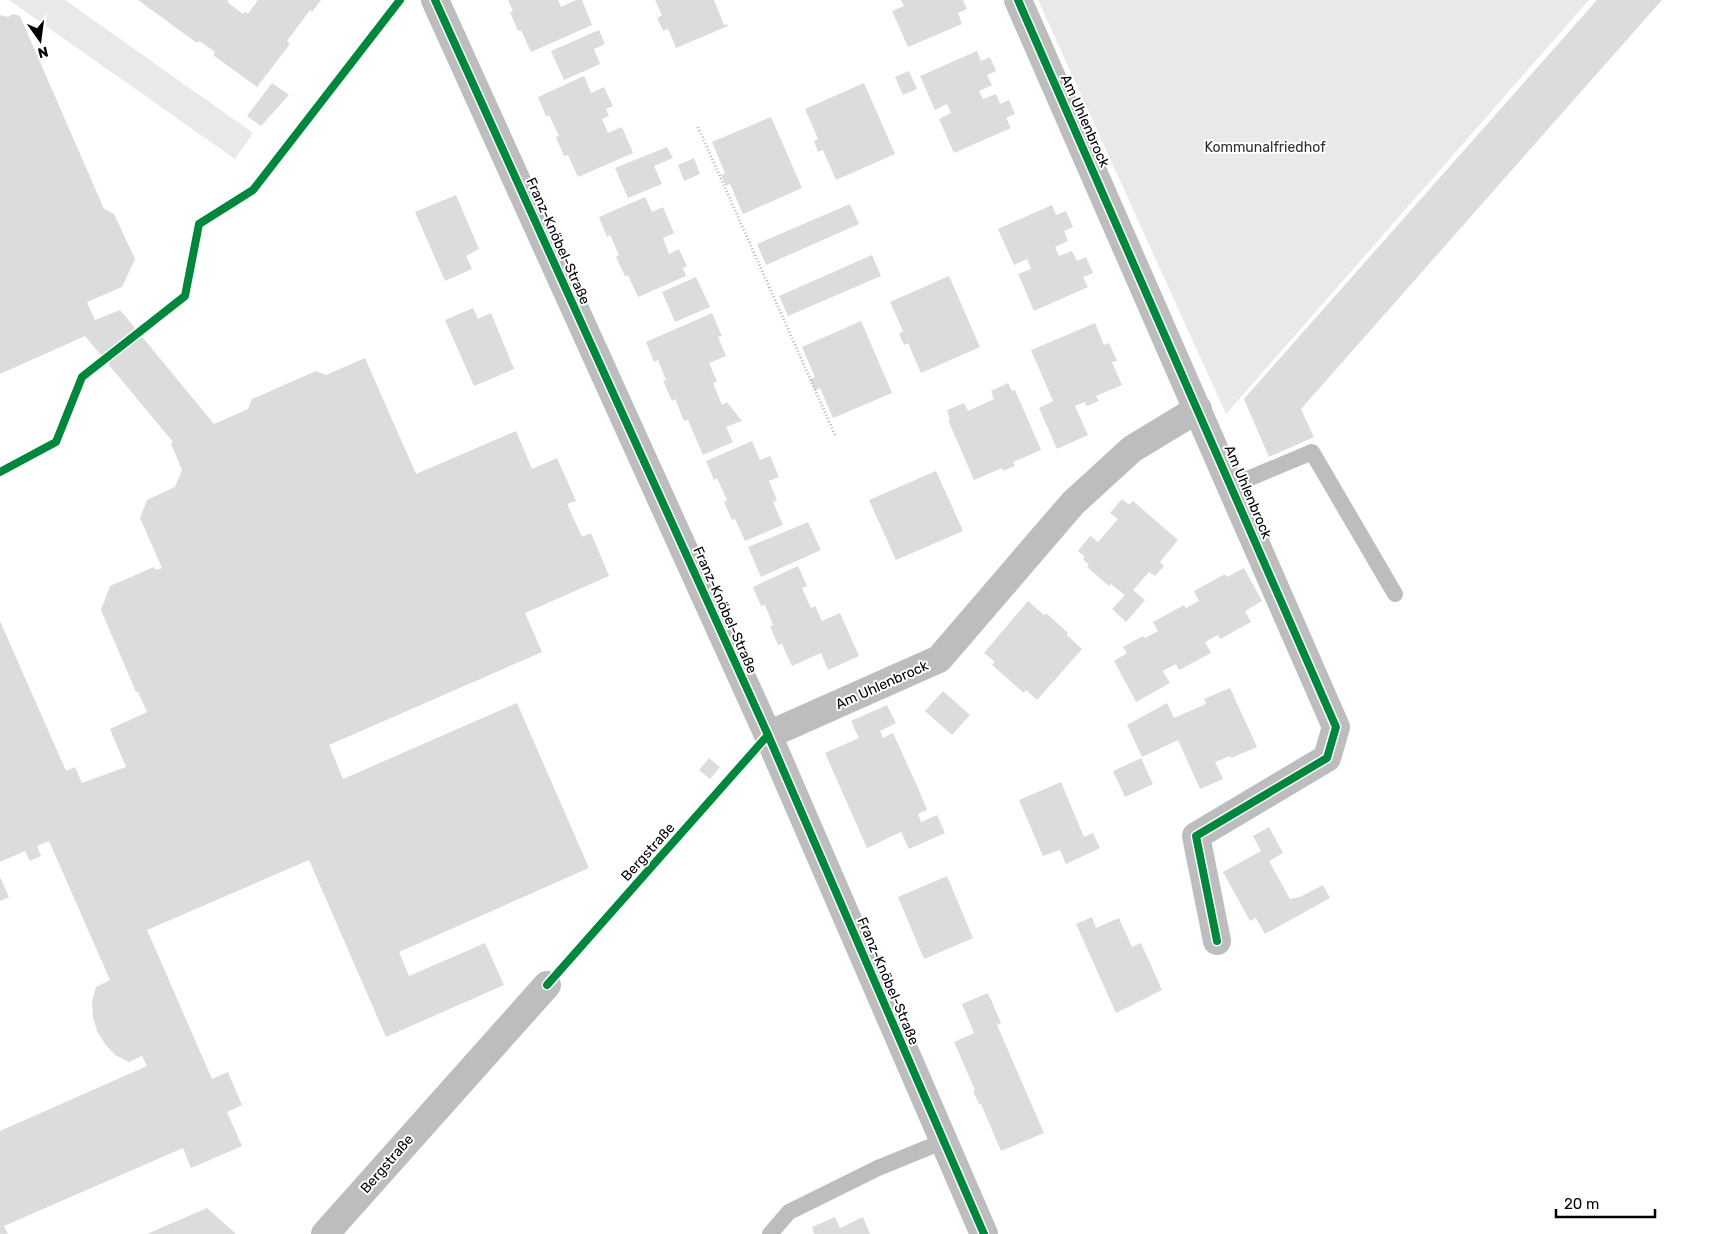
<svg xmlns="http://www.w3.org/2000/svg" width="1731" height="1234" font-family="Rubik,sans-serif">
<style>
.green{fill:#e9e9e9}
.building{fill:#dcdcdc}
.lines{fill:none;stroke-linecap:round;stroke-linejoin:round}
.path{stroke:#b8b8b8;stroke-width:3;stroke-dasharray:1 2.5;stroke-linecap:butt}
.lane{stroke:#bdbdbd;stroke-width:16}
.street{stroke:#bdbdbd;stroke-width:28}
.cycleway-casing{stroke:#fff;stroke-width:11}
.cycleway{stroke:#00873e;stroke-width:8}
.labels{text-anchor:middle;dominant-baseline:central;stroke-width:4;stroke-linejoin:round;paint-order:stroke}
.street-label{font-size:14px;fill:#000;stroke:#fff}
.park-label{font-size:14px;fill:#2e2e2e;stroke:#fff}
</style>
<rect width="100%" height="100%" fill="#fff"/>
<path class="green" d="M9,0H65L253,133L235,159Z
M1038,0H1589L1226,414Z"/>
<path class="building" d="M138,0H229L227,2L243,14L245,12L248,14L258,0H321L312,12L310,10L287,41L290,44L257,87L213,55L215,52L199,41L197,43Z
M508,0H558L561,7L576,0H582L592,25L531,52L521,30L518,31L510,12L513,11Z
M655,0H714L724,25L727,24L728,26L676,48L668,29L663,31L657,18L662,15Z
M901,0H963L967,9L958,13L962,24L908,47L892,11L904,6Z
M1597,0H1662L1301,409L1314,437L1269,457L1244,399Z
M13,14L20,16L104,209L114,214L135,259L122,287L87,302L95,320L120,310L214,424L248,409L252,399L316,371L326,375L365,358L416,474L516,431L532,469L557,458L576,501L567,504L582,537L591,533L609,576L525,613L542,652L329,745L343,779L517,703L589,868L399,952L409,976L485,943L504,985L386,1037L309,860L147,930L212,1079L228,1072L242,1105L227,1112L242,1146L191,1168L183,1148L4,1226L8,1234H0V1131L147,1066L142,1056L129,1062L115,1055L105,1044L97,1031L93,1017L92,1001L96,987L110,980L49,841L37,846L41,856L30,861L25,851L0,862V621L66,771L75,767L82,783L126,767L110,729L147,712L138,692H136L101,610L110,586L154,567L156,570L162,568L140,518L147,500L175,487L182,470L171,444L173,442L85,336L0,374V15L8,17Z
M599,30L605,44L594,49L600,64L564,80L551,51Z
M977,51L981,61L990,57L996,71L987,75L992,85L979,91L983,99L996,94L1000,104L1009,100L1015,114L1006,118L1011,128L954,153L939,119L951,113L947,104L935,110L920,76Z
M909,71L917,89L903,95L895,77Z
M584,76L591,93L604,87L613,106L606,109L609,116L602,119L608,133L622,127L633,153L578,177L568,155L564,156L556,137L559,136L549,115L546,116L538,97Z
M272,83L289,95L261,126L247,116Z
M864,83L895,154L836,180L823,150L818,152L814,141L818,139L805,109Z
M771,117L802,188L743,214L730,184L726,186L721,175L725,173L712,142Z
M667,147L673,158L654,166L662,184L628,198L615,168Z
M694,158L700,174L684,181L678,165Z
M456,195L479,249L466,256L472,269L445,281L415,212Z
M645,197L652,212L663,207L674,233L663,238L669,254L679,249L687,266L683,268L686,276L638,297L628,275L625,276L616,257L619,255L610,235L607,237L599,217Z
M850,204L859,224L766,265L757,244Z
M1052,205L1056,215L1066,211L1073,227L1064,231L1068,241L1055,247L1059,256L1072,251L1077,261L1086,257L1093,273L1083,277L1088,287L1034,311L1018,274L1031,269L1027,259L1014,265L998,229Z
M872,255L881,276L788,316L779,296Z
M949,276L980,347L921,373L908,343L904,345L899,334L903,331L890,302Z
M696,277L710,307L675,322L662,292Z
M473,308L478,319L491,313L514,369L474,386L445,320Z
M712,313L722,336L718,337L726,356L709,363L717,381L713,383L722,405L727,402L742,421L726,427L733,442L703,455L688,420L684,421L675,399L672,401L663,381L666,380L658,360L654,362L646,342Z
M861,321L892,393L833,418L820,388L815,391L810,379L815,377L802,347Z
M1095,323L1104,345L1109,343L1117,361L1112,362L1122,385L1096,396L1099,401L1087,406L1085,402L1075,406L1088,435L1057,449L1039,408L1053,401L1031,350Z
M1008,383L1012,391L1015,390L1041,450L1013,462L1015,466L1003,471L1002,468L974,480L948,420L950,419L947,410L964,403L968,411L994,399L991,391Z
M752,441L760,460L770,456L779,477L769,481L777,500L773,502L783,525L745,541L735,519L732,520L724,502L727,500L717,478L714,480L706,461Z
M936,471L963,531L896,560L869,500Z
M1122,499L1129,505L1133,501L1178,540L1160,562L1164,566L1155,576L1149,572L1133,590L1145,600L1126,622L1112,609L1125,595L1111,584L1109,586L1087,567L1089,565L1083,559L1085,557L1078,551L1090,536L1098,542L1118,519L1110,513Z
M808,522L821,550L761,577L748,547Z
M798,566L807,586L802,588L811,608L815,606L822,621L840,613L859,656L828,670L821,653L792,666L782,644L778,645L770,626L773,625L765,605L761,606L753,587Z
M1244,568L1262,601L1245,611L1251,622L1220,639L1218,635L1205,642L1211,653L1179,670L1176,664L1163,671L1170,683L1136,702L1114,661L1127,653L1123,647L1143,636L1145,638L1158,631L1153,622L1184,605L1186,608L1199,601L1194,591L1225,574L1227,577Z
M1028,601L1044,615L1046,613L1068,633L1067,635L1082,649L1037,700L1026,690L1024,693L992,665L995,662L984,653Z
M1230,688L1257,747L1231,758L1230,756L1215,762L1223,779L1200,789L1178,740L1142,757L1127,725L1167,703L1174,718L1206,704L1204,699Z
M943,691L970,715L952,735L925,711Z
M887,705L896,723L880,731L883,738L893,733L918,788L927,810L918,814L921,822L937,815L945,833L909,849L901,832L867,848L825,753L859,738L851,721Z
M709,758L720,767L710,779L699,770Z
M1141,758L1153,784L1125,797L1113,771Z
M1061,782L1084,837L1093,833L1100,848L1066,864L1060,850L1043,856L1019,800Z
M1269,827L1283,853L1269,861L1290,899L1300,897L1323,885L1330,898L1265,934L1256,918L1250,921L1223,872L1261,851L1253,836Z
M947,876L973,938L924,959L898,897Z
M0,877L9,897L0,901Z
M1092,917L1096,928L1119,918L1132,947L1141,943L1162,990L1116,1013L1076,924Z
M988,993L1001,1023L997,1025L1044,1133L1001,1151L981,1104H979L973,1091L975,1090L954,1042L974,1033L962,1004Z
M207,1208L236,1234H147Z
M835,1217L840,1228L863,1217L870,1234H814L812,1227Z"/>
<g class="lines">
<path class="path" d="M698,127L836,437"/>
<path class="lane" d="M1231,486L1312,452L1395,594
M770,1234L789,1212L878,1168L944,1141"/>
<path class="street" d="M435,0L768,735L984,1234
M1018,0L1336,727L1327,758L1196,836L1217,941
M768,735L939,659L1073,503L1132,449L1198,409
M325,1234L547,985"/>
<g class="cycleway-casing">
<path id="cycleway" d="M435,0L768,735L984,1234
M1018,0L1336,727L1327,758L1196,836L1217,941
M0,472L56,442L82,377L185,296L199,224L253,190L400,0
M547,985L768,735"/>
</g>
<use href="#cycleway" class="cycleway"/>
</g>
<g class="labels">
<g class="street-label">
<text transform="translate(1085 121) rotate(66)">Am Uhlenbrock</text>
<text transform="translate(558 241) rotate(66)">Franz-Knöbel-Straße</text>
<text transform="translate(1248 492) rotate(67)">Am Uhlenbrock</text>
<text transform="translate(725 610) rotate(66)">Franz-Knöbel-Straße</text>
<text transform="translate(882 685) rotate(-24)">Am Uhlenbrock</text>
<text transform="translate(648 852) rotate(-48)">Bergstraße</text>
<text transform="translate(888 981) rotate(67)">Franz-Knöbel-Straße</text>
<text transform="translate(387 1164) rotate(-49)">Bergstraße</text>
</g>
<g class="park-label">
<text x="1265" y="147">Kommunalfriedhof</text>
</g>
</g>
<g transform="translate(40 40) rotate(166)" stroke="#ffffff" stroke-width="4" paint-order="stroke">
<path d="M0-4L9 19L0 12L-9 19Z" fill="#000000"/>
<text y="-8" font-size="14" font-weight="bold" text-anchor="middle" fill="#000000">N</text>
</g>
<path d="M1556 1209v8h99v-8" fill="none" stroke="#000000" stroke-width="2.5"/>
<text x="1564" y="1209" font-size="15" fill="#000000" stroke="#ffffff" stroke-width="4" paint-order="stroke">20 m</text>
</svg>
